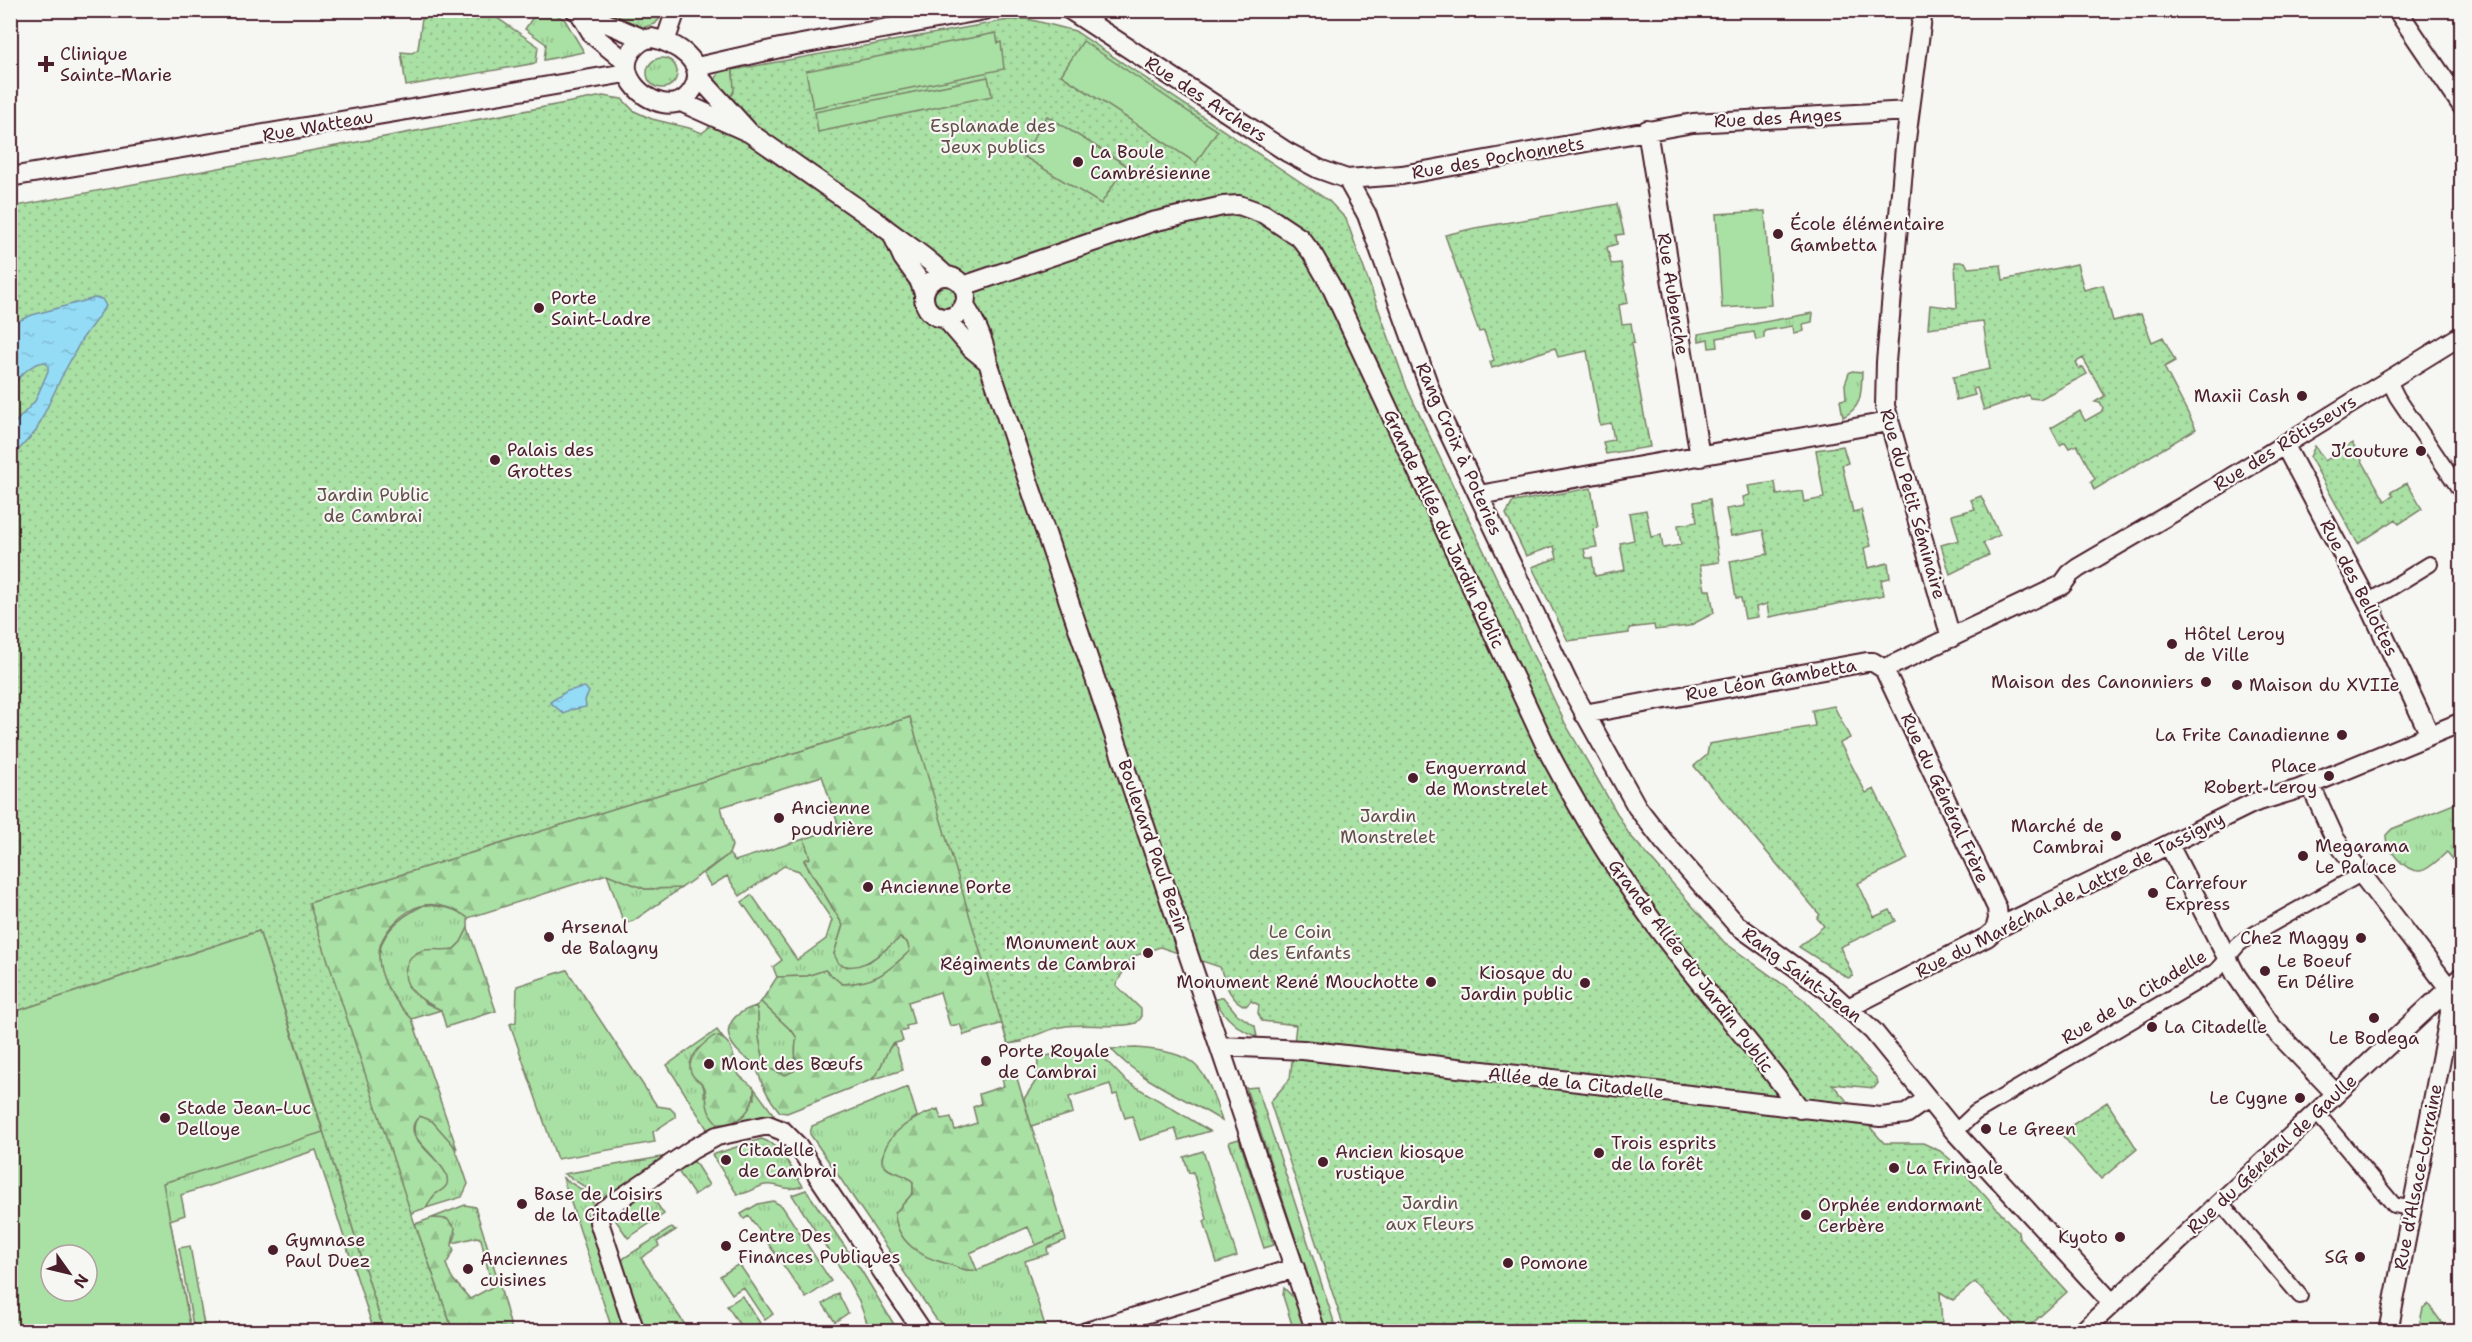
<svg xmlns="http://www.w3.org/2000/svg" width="2472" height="1342" font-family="'Shantell Sans',sans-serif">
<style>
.grass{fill:url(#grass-tufts);stroke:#7a8068;stroke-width:1.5}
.forest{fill:url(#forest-firs);stroke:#7a8068;stroke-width:1.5}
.garden{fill:url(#garden-dots);stroke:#7a8068;stroke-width:1.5}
.pitch{fill:#a9e0a4;stroke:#7a8068;stroke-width:1.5;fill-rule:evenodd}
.water{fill:url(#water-ripples);stroke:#7690a5;stroke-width:1.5}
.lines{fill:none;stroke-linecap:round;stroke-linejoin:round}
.pedestrian-casing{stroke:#4a1f2b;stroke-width:18}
.minor-casing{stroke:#4a1f2b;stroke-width:22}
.pedestrian{stroke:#f6f6f2;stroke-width:14}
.minor{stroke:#f6f6f2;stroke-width:18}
.poi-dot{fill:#4a1f2b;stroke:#f6f6f2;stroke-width:2}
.labels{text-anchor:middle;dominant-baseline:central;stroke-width:4.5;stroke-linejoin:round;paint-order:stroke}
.poi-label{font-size:18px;fill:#4a1f2b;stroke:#f6f6f2;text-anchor:start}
.street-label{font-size:18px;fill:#4a1f2b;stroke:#f6f6f2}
.park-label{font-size:18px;fill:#624f49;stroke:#f6f6f2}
</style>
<defs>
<pattern id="grass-tufts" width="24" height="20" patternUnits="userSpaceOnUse" patternTransform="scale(1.5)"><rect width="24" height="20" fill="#a9e0a4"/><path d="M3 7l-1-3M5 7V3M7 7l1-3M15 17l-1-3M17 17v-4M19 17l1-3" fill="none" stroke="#93c08d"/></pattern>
<pattern id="forest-firs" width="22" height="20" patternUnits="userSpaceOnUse" patternTransform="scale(1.5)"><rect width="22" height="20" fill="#a9e0a4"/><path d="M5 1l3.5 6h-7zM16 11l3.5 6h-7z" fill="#93c08d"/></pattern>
<pattern id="garden-dots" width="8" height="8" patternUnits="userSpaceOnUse" patternTransform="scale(1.5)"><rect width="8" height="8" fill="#a9e0a4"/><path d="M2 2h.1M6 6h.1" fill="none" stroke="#93c08d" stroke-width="1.8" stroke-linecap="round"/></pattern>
<pattern id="water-ripples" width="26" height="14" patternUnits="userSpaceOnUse" patternTransform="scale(1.5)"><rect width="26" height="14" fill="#94dcf6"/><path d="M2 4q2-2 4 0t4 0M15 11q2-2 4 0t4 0" fill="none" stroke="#81bcd3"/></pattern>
</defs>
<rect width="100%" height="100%" fill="#f6f6f2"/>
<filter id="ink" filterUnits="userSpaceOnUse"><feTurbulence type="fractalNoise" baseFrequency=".0167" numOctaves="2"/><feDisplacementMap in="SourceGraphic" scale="12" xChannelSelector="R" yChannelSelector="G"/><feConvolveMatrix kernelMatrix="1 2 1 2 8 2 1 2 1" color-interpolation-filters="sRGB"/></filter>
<g filter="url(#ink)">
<path class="grass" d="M537,11H551L565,20L584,52L544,60L546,44L525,29Z
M595,11H666L655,24L635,30Z
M647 73a15 15 0 1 1 30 0a15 15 0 1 1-30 0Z
M732,66L735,89L728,101L714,82L720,71Z
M1813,313L1812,322L1803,324L1804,331L1794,333L1793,326L1764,331V338L1756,340L1754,332L1717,338L1718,347L1709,348L1708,339L1699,341L1698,334Z
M1852,371L1862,372C1861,392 1863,407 1843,417L1840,400L1846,399L1845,384L1849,373Z
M2461,801V858L2456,863L2447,852C2440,858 2429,870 2420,871C2405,872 2385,848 2386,835L2392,829Z
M804,839L810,858L804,861L843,925L834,954L847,967L869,962L900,938L907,942L910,951C886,973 876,983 842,984L825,970L807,976L777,977L773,967L782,960L742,902L752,895L797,960L826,939L832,920L799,871L784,866L740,896L727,876L711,886L703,874L729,854L735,861Z
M607,874L645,889L681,888L633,921L626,923L622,918Z
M424,905C440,906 455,907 468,918V928L461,942L454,949L444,951L408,986L426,1003L441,1010L412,1019C368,975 364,934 424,905Z
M567,970L657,1106L670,1108L675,1113V1117L653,1132L655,1142L557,1159L510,1024L516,1022L517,986Z
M1223,997L1237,1014L1255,1026L1257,1037C1239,1030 1224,1017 1215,1000Z
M761,1002L793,1032L797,1038C793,1050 798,1060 794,1071L785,1075L765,1067C764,1056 760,1047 759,1037C757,1025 760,1018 756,1006Z
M10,1013L315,1104L384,1331H374L316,1150L181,1195L185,1215L170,1220L191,1331H174L163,1183L202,1170Z
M717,1030L725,1041L720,1037L699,1048L690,1064L696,1079C703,1083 705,1087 704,1096L755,1099L754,1088L774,1115L709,1132L667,1065Z
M895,1043L903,1070L871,1080C885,1068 882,1051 895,1043Z
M1136,1048C1197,1053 1204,1064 1222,1121C1185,1097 1141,1082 1111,1049Z
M1095,1049L1126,1081L1210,1131L1179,1140L1175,1129L1140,1140L1132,1116L1125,1118L1117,1094L1113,1095L1110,1084L1069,1097L1073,1113L1031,1126L1024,1099L1037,1079L1038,1057Z
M908,1087L917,1116L897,1132L882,1157C882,1176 904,1170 913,1182V1193L895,1213C896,1241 920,1257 945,1263C960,1267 960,1271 977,1270L1064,1233L1066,1240L1047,1248L1048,1254L1025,1261L1046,1329L1037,1332H950L936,1319L810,1134L812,1126Z
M1257,1087L1337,1331H1326L1246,1088Z
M420,1116C450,1122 460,1160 468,1184L462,1197L426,1208L434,1195L443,1189C441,1181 440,1168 436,1161C427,1147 408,1138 416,1120Z
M761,1139C781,1144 792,1170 803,1186C783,1193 782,1183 765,1185C755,1187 747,1195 737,1194L712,1155Z
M1239,1139L1274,1245L1264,1248L1229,1142Z
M1203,1151L1237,1256L1217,1263L1204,1221L1207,1219L1193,1172L1189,1173L1184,1157Z
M667,1156L598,1202L587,1188L564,1174Z
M694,1161L709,1185L694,1195L678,1171Z
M563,1178L584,1191L594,1204L586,1210L624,1331H588L610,1323Z
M806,1190L861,1270L898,1331H870L859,1301L847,1279L792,1195Z
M648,1191L664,1214L628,1238L612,1215Z
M773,1201L782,1206L831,1281L806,1298L749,1216L744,1219L741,1214L758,1204Z
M465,1205L475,1207L499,1283L492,1287L481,1239L477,1237L453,1243L456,1234L447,1219L432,1218Z
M671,1228L676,1230L657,1242L659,1246L641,1258L689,1331H641L621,1263L624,1258Z
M739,1264L773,1314L765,1320L743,1287L732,1294L720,1276Z
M1284,1288L1294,1298L1306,1331H1294L1283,1296Z
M838,1293L848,1313L835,1322L823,1304Z
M742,1296L760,1323L744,1331L727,1306Z
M2428,1304L2448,1331H2418L2423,1308Z"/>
<path class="forest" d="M910,717L1022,1042L1008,1044L1002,1024H1000L964,1035L960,1024L950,1026L940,992L908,1002L914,1024L906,1026L907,1030L900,1032L903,1041L892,1044C883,1057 882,1070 871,1080L787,1113L780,1112C766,1095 762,1084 755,1064C751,1061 747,1059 743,1056C718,1035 727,1015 756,1006C760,1018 757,1025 759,1037C760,1047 764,1056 765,1067L785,1075L794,1071C798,1060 793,1050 797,1038L793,1032L761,1002L777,977L807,976L825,970L842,984C876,983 886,973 910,951L907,942L900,938C882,951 863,974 839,964L834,954L843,925L804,860L810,858L804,839L839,827L822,776L721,807L732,846L729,854L681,888L645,889L607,874L468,918C457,909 439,903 424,905C405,909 379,933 379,954C378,980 395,1002 412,1019L457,1149L432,1121L420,1116C393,1138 453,1161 447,1184C445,1189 441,1190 437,1193C432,1196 429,1203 426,1208L411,1213L279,951L308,903Z
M468,928L496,1011L446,1027L441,1010C425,1002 400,989 406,967C408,958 413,954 421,951C431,948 443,951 454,949L461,942Z
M714,1036C737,1039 732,1063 739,1075C743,1080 750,1083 754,1088C755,1109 739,1126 718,1124C705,1111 708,1105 705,1089C704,1083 700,1082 696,1079C679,1064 702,1044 714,1036Z
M1016,1075L1064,1233L1036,1245L1028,1227L970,1253L977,1270C960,1271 960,1267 945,1263C920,1257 896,1241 895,1213L913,1193V1182C904,1171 890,1175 882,1163C883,1133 914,1117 938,1109L941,1119L951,1117L955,1130L977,1123L973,1107L981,1104L979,1094L1004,1086L1002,1079Z
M432,1218L447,1219L455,1228L452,1245L454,1251L446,1264L451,1277L470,1299L499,1283L512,1331H453L415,1224Z"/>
<path class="garden" d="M423,10L487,11L538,46L536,63L406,86L401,52L412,53L418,49Z
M1028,19L1075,31L1329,201L1346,219L1407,388L1565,723L1629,834L1724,942L1803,999L1877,1079L1878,1083L1874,1088L1832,1084L1884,1143H1923L1940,1151L1957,1165L2018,1232L2019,1238L2067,1292L2024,1331H2020L1975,1282L1953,1300L1940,1292L1942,1325L1939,1326L1944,1331H1345L1270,1102L1290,1079L1296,1025L1262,1021L1258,1013L1259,1005L1251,1001L1246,1006C1229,1001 1225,981 1220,967L1160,947L1131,957L1116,985L1141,1009V1018L1136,1023C1117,1029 1087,1023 1066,1026C1044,1029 1028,1041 1008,1044L910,717L309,903L410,1210L453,1331H384L315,1104L259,931L11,1013V207L603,96L622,99L634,111L652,119L689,128L702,133L712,125L734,92L733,70L1008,20Z
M1617,204L1624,234L1616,235L1617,244L1607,247L1611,264L1621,263L1628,303L1619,305L1622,324L1631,323L1634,343L1631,344L1650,447L1606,454L1603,442L1614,440L1611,423L1600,425L1587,351L1558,357L1555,348L1492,368L1490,362L1494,360L1484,331L1479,332L1445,235L1475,228Z
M1955,262H1965L1968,268L2001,265L2003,280L2077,264L2084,290L2103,285L2113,321L2141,314L2152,342L2163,337L2175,361L2164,367L2196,429L2094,490L2091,482L2095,479L2077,445L2069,448L2065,442L2060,445L2051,428L2080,411L2085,421L2101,412L2103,408L2100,403L2095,402L2105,396L2083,358L2076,362L2079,369L2083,367L2087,374L2040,399L2030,398L2028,395L1984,410L1977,388L1973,389L1975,395L1956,400L1953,377L1990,369L1983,321L1928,328L1930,305L1957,308Z
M2352,443L2385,501L2393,496L2391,492L2407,483L2422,509L2399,524L2396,519L2358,544L2310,457L2315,446L2325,461Z
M1843,446L1848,463L1842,465L1853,512L1861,510L1871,546L1864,548L1868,568L1888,563L1890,578L1881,580L1884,595L1769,617L1767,604L1756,607L1758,617L1745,619L1741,598H1736L1730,561L1768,554L1763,530L1731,536L1726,509L1745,506L1743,497L1750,495L1748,486L1775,482L1777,495L1802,491L1804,502L1824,498L1816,450Z
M1591,488L1598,528L1593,529L1597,547L1584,549L1586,558H1592L1595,576L1625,570L1620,543L1634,540L1629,513L1646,510L1651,537L1661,535L1663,548L1681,545L1678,525L1697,522L1694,502L1710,499L1719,562L1700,565L1705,590H1710L1714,613L1689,626L1655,630L1654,625L1629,628V633L1568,641L1532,567L1557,558L1554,546L1526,556L1506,514L1513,502Z
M1981,496L2000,535L1983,543L1989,555L1950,574L1941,545L1959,540L1952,515L1975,509L1971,500Z
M1834,706L1850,738L1840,743L1866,793L1874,789L1908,859L1858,883L1874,917L1890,910L1896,921L1840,947L1853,976L1848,978L1799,947L1824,926L1817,918L1820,915L1694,766L1707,755L1709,744L1815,726L1812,710Z
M2107,1102L2137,1149L2101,1179L2060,1133Z"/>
<path class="pitch" d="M996,33L998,43L1001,42L1004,69L813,108L806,71Z
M1083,41L1217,131L1196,163L1061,75Z
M988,77L992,96L818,132L815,112Z
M1047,116L1126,165L1101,204L1023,156Z
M1765,211L1771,305L1722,308L1716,214Z
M259,931L323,1132L163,1183L191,1331H11V1013ZM51,1255H87V1291H51Z
M190,1246L205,1331H194L179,1248Z"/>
<path class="water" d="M95,298L102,299L106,306L82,339L62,376L36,431L11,458V427L35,401L48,371V366L45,362C30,363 17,378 11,391V324L32,315Z
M585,687L589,692L585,700L586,707L570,710L564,714L550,702L567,691Z"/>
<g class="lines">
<g class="pedestrian-casing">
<path id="pedestrian" d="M2388,379L2397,397L2462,493
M2368,602L2430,564
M2316,1112L2394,1205L2413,1209
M1955,1132L1975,1113L2216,971L2238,945L2247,938L2361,874
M2220,1202L2300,1296"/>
</g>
<g class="minor-casing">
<path id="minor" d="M575,10L644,39
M1070,10L1287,152L1319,169L1347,179L1402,175L1693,123L1909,111
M1923,10L1905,147L1886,362L1885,406L1951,638
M2397,10L2462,106
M581,15L593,35L626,62
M652,38C675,42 709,63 693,89C689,96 684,101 676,103C649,109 612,75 633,49C639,43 643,39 652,38Z
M665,42L676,10
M697,67L780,48L985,10
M698,76L749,132
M681,102L750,133L876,221C899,240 924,254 946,276
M1647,130L1700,457
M10,177L626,73
M1347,179L1367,215L1436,406L1568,683L1637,807L1664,842L1737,925L1829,991L1873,1031L1955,1132L2112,1303
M894,238L903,258L919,280L924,293
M924 297a21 21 0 1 1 42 0a21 21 0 1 1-42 0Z
M963,286L1152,222L1223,206L1239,205L1264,214L1300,238L1312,253L1331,286L1550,755C1582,815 1616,871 1656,926C1702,989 1755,1046 1800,1109
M964,305C976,322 984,341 988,362L1316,1332
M945,318L971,348L988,362
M2284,444L2368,602L2430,735
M1479,495L1888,422
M1884,669L2062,585L2070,574L2078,568L2196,499L2462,335
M1584,714L1867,662H1873L1884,669L1997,908L1998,919L1995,930
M2310,784L2335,839L2344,851L2448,987L2450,1013L2388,1332
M2169,845L2236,975L2271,1026L2336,1094
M1848,1008L1987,937L1995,930L2012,921L2253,803L2299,789L2462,722
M1220,1046L1303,1050L1880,1117L1906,1114L1927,1099
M635,1332L599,1222L602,1211L693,1149L717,1136L768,1125L783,1131L798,1146L923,1332
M1086,1332L1295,1268
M2082,1332L2462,976"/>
</g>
<use href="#pedestrian" class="pedestrian"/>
<use href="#minor" class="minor"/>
</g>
</g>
<g class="poi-dot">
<path d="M43 55h6v6h6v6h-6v6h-6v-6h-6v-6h6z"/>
<circle cx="1078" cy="162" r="6"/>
<circle cx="1778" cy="234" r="6"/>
<circle cx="539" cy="308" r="6"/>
<circle cx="2302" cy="396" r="6"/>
<circle cx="2421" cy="451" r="6"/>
<circle cx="495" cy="460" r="6"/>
<circle cx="2172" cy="644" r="6"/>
<circle cx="2206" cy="682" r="6"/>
<circle cx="2237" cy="685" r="6"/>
<circle cx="2342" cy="735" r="6"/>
<circle cx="2329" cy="776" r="6"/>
<circle cx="1413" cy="778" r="6"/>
<circle cx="779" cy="818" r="6"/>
<circle cx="2116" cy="836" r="6"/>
<circle cx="2303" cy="856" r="6"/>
<circle cx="868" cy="887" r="6"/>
<circle cx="2153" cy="893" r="6"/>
<circle cx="549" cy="937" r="6"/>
<circle cx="2361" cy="938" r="6"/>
<circle cx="1148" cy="953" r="6"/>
<circle cx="2265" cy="971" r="6"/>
<circle cx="1431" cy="982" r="6"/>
<circle cx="1585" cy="983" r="6"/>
<circle cx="2374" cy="1018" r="6"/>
<circle cx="2152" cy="1027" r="6"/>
<circle cx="986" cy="1061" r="6"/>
<circle cx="709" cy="1064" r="6"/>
<circle cx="2300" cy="1098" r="6"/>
<circle cx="165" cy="1118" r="6"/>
<circle cx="1986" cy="1129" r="6"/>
<circle cx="1599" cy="1153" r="6"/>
<circle cx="726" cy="1160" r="6"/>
<circle cx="1323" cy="1162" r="6"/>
<circle cx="1894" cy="1168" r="6"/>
<circle cx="522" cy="1204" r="6"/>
<circle cx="1806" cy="1215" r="6"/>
<circle cx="2120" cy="1237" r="6"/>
<circle cx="726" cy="1246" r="6"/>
<circle cx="273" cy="1250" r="6"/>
<circle cx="2360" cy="1257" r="6"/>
<circle cx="1508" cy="1263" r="6"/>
<circle cx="468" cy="1269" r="6"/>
</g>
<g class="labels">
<g class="poi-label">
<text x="60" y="54">Clinique<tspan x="60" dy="21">Sainte-Marie</tspan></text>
<text x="1090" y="152">La Boule<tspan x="1090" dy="21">Cambrésienne</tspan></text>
<text x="1790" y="224">École élémentaire<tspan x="1790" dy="21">Gambetta</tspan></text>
<text x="551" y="298">Porte<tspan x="551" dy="21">Saint-Ladre</tspan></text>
<text x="2290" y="396" text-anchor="end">Maxii Cash</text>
<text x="507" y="450">Palais des<tspan x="507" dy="21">Grottes</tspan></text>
<text x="2409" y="451" text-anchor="end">J’couture</text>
<text x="2184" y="634">Hôtel Leroy<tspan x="2184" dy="21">de Ville</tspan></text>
<text x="2194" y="682" text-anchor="end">Maison des Canonniers</text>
<text x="2249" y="685">Maison du XVIIe</text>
<text x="2330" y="735" text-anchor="end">La Frite Canadienne</text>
<text x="2317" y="766" text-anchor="end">Place<tspan x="2317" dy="21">Robert Leroy</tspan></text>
<text x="1425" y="768">Enguerrand<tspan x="1425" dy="21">de Monstrelet</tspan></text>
<text x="791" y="808">Ancienne<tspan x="791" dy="21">poudrière</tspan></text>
<text x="2104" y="826" text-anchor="end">Marché de<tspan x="2104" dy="21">Cambrai</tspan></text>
<text x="2315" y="846">Megarama<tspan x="2315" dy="21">Le Palace</tspan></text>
<text x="2165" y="883">Carrefour<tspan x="2165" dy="21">Express</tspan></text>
<text x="880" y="887">Ancienne Porte</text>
<text x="561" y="927">Arsenal<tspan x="561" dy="21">de Balagny</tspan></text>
<text x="2349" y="938" text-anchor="end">Chez Maggy</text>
<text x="1136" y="943" text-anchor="end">Monument aux<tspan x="1136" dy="21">Régiments de Cambrai</tspan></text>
<text x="2277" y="961">Le Boeuf<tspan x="2277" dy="21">En Délire</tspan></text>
<text x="1573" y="973" text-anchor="end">Kiosque du<tspan x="1573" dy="21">Jardin public</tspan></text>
<text x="1419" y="982" text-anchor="end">Monument René Mouchotte</text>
<text x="2164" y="1027">La Citadelle</text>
<text x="2374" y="1038" text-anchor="middle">Le Bodega</text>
<text x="998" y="1051">Porte Royale<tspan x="998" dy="21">de Cambrai</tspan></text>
<text x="721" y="1064">Mont des Bœufs</text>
<text x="2288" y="1098" text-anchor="end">Le Cygne</text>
<text x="177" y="1108">Stade Jean-Luc<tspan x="177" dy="21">Delloye</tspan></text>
<text x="1998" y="1129">Le Green</text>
<text x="1611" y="1143">Trois esprits<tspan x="1611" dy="21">de la forêt</tspan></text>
<text x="738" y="1150">Citadelle<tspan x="738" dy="21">de Cambrai</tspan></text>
<text x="1335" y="1152">Ancien kiosque<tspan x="1335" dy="21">rustique</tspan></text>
<text x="1906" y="1168">La Fringale</text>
<text x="534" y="1194">Base de Loisirs<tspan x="534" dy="21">de la Citadelle</tspan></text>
<text x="1818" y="1205">Orphée endormant<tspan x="1818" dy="21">Cerbère</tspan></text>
<text x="738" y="1236">Centre Des<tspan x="738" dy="21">Finances Publiques</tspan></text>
<text x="2108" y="1237" text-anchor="end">Kyoto</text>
<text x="285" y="1240">Gymnase<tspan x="285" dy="21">Paul Duez</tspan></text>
<text x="2348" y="1257" text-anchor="end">SG</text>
<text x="480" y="1259">Anciennes<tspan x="480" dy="21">cuisines</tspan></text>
<text x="1520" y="1263">Pomone</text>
</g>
<g class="street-label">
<text transform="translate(1206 99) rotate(33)">Rue des Archers</text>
<text transform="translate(1778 118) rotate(-3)">Rue des Anges</text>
<text transform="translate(318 126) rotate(-10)">Rue Watteau</text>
<text transform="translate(1498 158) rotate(-10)">Rue des Pochonnets</text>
<text transform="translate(1673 294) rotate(81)">Rue Aubenche</text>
<text transform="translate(2285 443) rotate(-32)">Rue des Rôtisseurs</text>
<text transform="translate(1459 449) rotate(66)">Rang Croix à Poteries</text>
<text transform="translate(1913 504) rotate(74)">Rue du Petit Séminaire</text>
<text transform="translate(1444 529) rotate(65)">Grande Allée du Jardin Public</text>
<text transform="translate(2359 588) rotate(63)">Rue des Bellottes</text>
<text transform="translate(1771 680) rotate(-10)">Rue Léon Gambetta</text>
<text transform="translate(1945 798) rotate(65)">Rue du Général Frère</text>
<text transform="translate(1153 846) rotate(71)">Boulevard Paul Bezin</text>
<text transform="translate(2070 895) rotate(-27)">Rue du Maréchal de Lattre de Tassigny</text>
<text transform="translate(1691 966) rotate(53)">Grande Allée du Jardin Public</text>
<text transform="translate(1802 975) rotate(37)">Rang Saint-Jean</text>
<text transform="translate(2134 997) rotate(-31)">Rue de la Citadelle</text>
<text transform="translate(1576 1083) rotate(6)">Allée de la Citadelle</text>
<text transform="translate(2272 1154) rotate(-43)">Rue du Général de Gaulle</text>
<text transform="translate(2418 1177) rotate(-79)">Rue d'Alsace-Lorraine</text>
</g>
<g class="park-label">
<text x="993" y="126">Esplanade des<tspan x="993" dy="21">Jeux publics</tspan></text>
<text x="373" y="495">Jardin Public<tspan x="373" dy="21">de Cambrai</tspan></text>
<text x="1388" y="816">Jardin<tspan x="1388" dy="21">Monstrelet</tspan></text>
<text x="1300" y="932">Le Coin<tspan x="1300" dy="21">des Enfants</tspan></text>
<text x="1430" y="1203">Jardin<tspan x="1430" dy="21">aux Fleurs</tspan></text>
</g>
</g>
<rect width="2472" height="1342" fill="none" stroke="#f6f6f2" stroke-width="36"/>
<rect x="18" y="18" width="2436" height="1306" fill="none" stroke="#4a1f2b" stroke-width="2" filter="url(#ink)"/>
<g transform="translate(69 1273) rotate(124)"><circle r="28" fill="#f6f6f2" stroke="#b1a0a2" stroke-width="1.5"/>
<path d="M0-4.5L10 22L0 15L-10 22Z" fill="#4a1f2b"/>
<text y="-9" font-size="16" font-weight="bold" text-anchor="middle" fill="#4a1f2b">N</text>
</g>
</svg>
